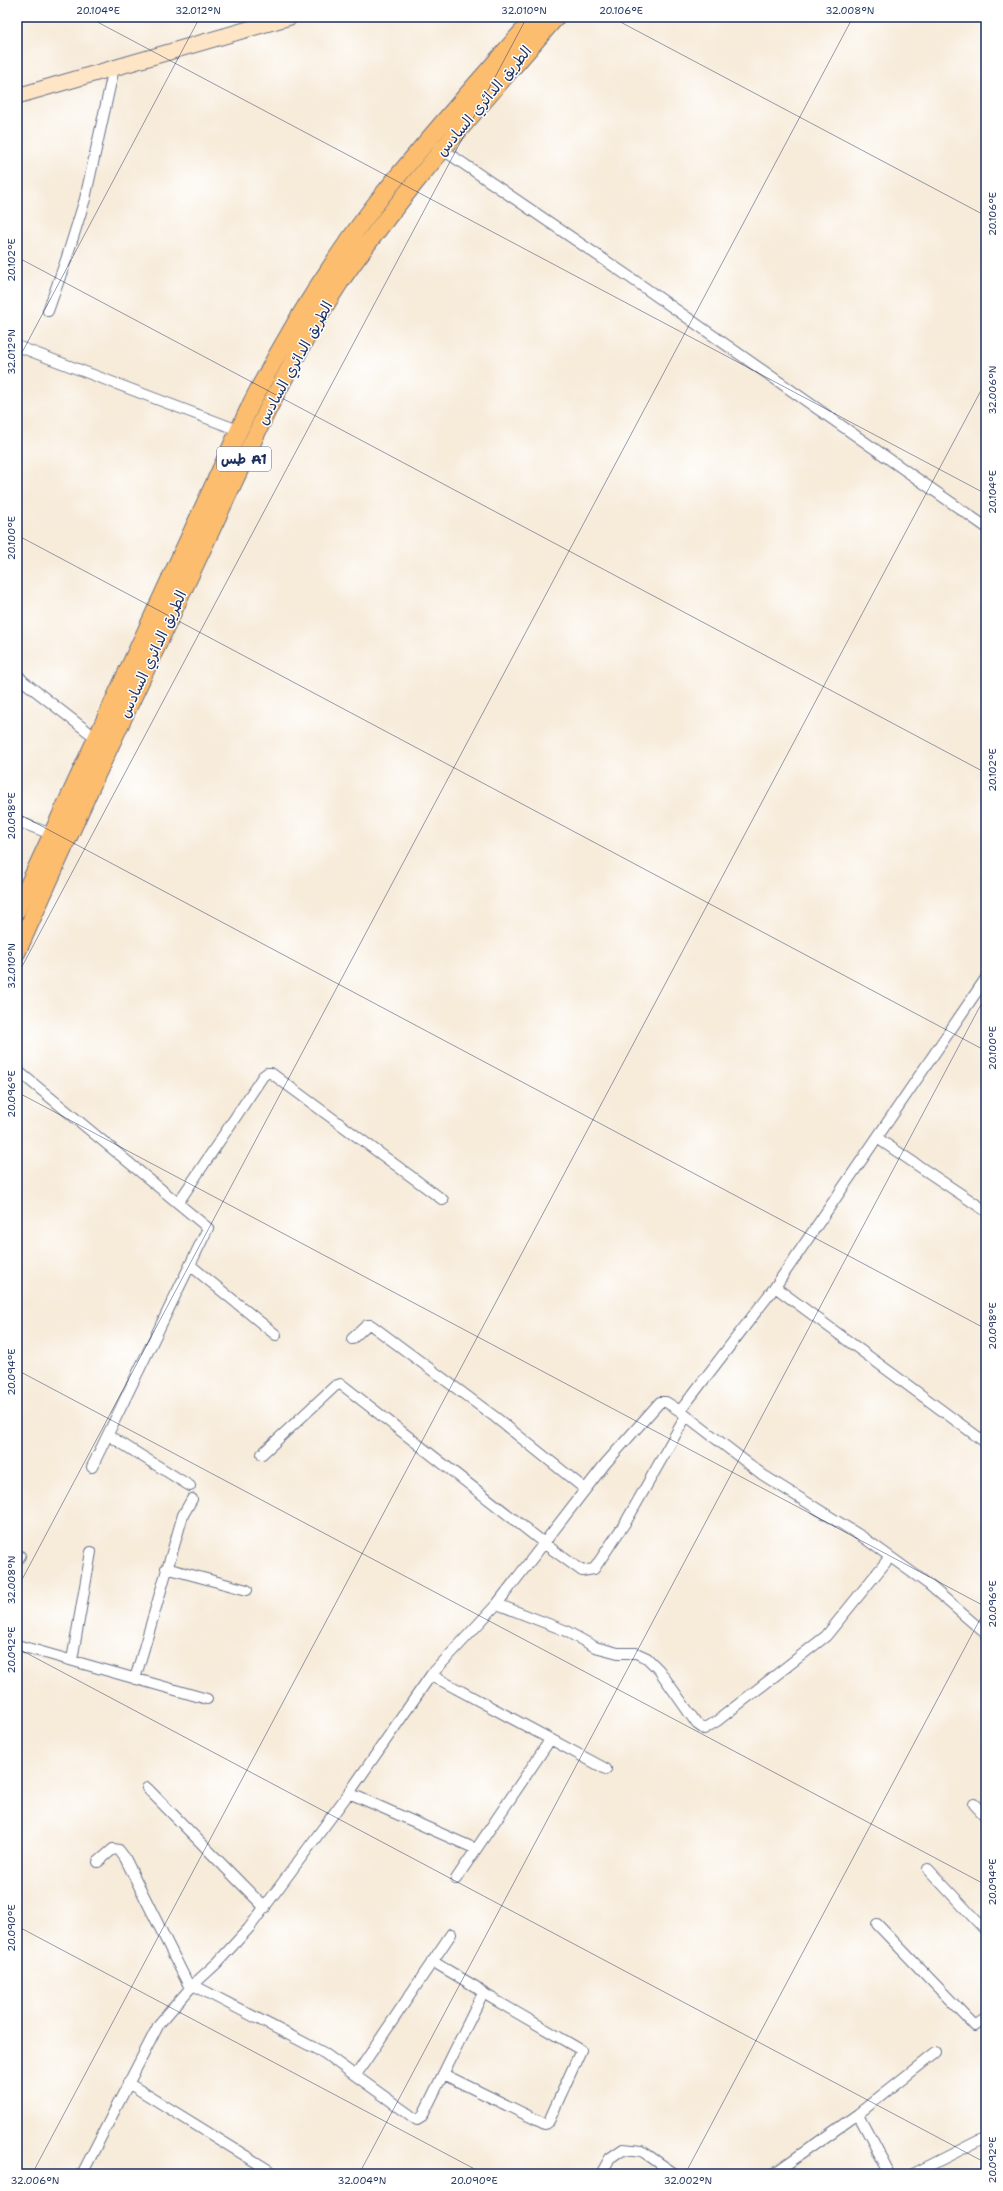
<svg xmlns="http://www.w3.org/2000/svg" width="1003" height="2191" font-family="'Shantell Sans','Playpen Sans Arabic',sans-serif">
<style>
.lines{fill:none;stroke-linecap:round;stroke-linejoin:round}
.minor-casing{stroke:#687189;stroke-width:12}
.secondary-casing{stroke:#687189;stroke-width:17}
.trunk-casing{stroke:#687189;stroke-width:19}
.minor{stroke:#fff;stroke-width:10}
.secondary{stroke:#fee5c5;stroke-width:15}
.trunk{stroke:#fcbd6e;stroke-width:17}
.ticks{fill:none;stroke:#1b2f5e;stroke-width:1;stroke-opacity:0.45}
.labels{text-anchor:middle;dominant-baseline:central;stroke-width:3;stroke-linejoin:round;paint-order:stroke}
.shield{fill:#fff;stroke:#5f6d8e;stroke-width:1}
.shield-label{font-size:14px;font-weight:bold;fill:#1b2f5e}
.street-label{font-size:15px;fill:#1b2f5e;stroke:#fff}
.neatline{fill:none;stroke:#1b2f5e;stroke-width:1.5}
.ticks-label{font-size:10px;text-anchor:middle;fill:#1b2f5e}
</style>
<rect width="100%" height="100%" fill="#fff"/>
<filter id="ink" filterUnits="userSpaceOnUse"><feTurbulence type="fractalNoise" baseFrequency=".025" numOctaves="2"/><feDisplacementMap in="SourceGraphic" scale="8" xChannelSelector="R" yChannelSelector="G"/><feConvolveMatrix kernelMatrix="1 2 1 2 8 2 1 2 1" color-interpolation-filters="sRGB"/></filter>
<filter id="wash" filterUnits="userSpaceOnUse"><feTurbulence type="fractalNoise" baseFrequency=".012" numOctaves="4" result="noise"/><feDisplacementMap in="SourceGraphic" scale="16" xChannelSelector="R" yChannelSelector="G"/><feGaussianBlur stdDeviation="0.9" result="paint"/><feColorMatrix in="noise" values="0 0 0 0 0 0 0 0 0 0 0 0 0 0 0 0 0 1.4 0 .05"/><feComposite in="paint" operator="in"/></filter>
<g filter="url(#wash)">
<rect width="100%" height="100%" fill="#f7ebd9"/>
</g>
<g filter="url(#ink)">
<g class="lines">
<g class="minor-casing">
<path id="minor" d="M439,147L628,276L986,527
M48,311L66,260L85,199L114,68
M17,346L238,430
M17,674L23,681L96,738
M17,821L51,834
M17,1070L208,1228L92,1467
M877,1138L986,1211
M178,1203L263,1076L267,1073H271L443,1200
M190,1265L276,1335
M775,1287L986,1443
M352,1339L367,1325H371L495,1417L585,1489
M680,1411L775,1287L986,978
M108,1435L190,1486
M262,1454L335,1386L341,1384L553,1550L582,1571L594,1569L627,1520L686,1416
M17,1561L20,1556
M166,1568L247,1590
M497,1604L564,1630L595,1647L618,1653H636L647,1658L659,1670L697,1724L704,1729L717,1721L826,1636L890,1557
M17,1645L207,1699
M72,1660L91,1552
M431,1675L606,1769
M135,1679L183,1515L192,1499
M147,1788L265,1908
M349,1793L476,1849
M974,1804L986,1817
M98,1862L113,1849L119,1850L125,1858L190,1988
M928,1869L986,1931
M456,1879L550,1740
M877,1924L975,2026L986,2018
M432,1961L476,1987L483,1993L581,2050L549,2121L545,2124L443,2074
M193,1985L324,2053L417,2120L422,2117L483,1993
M356,2075L451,1934
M128,2083L275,2174
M858,2114L890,2174
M82,2174L159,2024L193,1985L217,1963L249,1928L349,1793L431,1675L497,1604L605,1464L660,1402H666L680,1411L763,1475L864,1538L928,1584L986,1634
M601,2174L610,2158L623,2149L642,2151L675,2174
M773,2174L858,2114L935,2053
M913,2174L986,2137"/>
</g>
<g class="secondary-casing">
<path id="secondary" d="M17,96L290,17"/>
</g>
<g class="trunk-casing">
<path id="trunk" d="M17,910L252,402C289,330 331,261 381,197C430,135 483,77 535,17
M17,952L95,778L267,411C290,367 313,323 340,282C405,188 482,104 556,17"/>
</g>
<use href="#minor" class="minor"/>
<use href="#secondary" class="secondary"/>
<use href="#trunk" class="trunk"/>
</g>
</g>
<path class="ticks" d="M88,17L986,494M611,17L986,216M17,257L986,773M17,362L200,17M17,535L986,1051M17,813L986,1329M17,976L527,17M17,1092L986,1607M17,1370L986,1885M17,1589L853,17M17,1648L986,2163M17,1926L484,2174M32,2174L986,381M359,2174L986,995M685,2174L986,1608"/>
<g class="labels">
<rect class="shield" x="217" y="447" width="54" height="24" rx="3"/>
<g class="shield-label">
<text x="244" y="459">طس A1</text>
</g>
<g class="street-label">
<text transform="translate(484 101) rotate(-50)">الطريق الدائري السادس</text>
<text transform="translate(295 363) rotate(-61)">الطريق الدائري السادس</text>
<text transform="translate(153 654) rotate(-65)">الطريق الدائري السادس</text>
</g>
</g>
<rect width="1003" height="2191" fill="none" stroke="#fff" stroke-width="44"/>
<rect x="22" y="22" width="959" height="2147" class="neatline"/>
<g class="ticks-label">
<text x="98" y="14">20.104°E</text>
<text x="198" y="14">32.012°N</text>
<text x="524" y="14">32.010°N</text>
<text x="621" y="14">20.106°E</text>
<text x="850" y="14">32.008°N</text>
<text transform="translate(992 214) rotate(-90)" y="4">20.106°E</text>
<text transform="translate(11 260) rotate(-90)" y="4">20.102°E</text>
<text transform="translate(11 352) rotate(-90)" y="4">32.012°N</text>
<text transform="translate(992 390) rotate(-90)" y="4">32.006°N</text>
<text transform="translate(992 492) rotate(-90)" y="4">20.104°E</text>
<text transform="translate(11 538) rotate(-90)" y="4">20.100°E</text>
<text transform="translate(992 770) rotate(-90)" y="4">20.102°E</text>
<text transform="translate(11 816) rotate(-90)" y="4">20.098°E</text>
<text transform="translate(11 966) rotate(-90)" y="4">32.010°N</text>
<text transform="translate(992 1048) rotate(-90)" y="4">20.100°E</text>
<text transform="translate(11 1094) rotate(-90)" y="4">20.096°E</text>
<text transform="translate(992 1326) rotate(-90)" y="4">20.098°E</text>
<text transform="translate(11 1372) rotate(-90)" y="4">20.094°E</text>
<text transform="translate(11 1580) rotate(-90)" y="4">32.008°N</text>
<text transform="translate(992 1604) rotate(-90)" y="4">20.096°E</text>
<text transform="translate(11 1650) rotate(-90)" y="4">20.092°E</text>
<text transform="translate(992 1882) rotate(-90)" y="4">20.094°E</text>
<text transform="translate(11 1928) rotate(-90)" y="4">20.090°E</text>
<text transform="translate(992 2160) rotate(-90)" y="4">20.092°E</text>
<text x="35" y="2184">32.006°N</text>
<text x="362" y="2184">32.004°N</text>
<text x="474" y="2184">20.090°E</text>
<text x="688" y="2184">32.002°N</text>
</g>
</svg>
